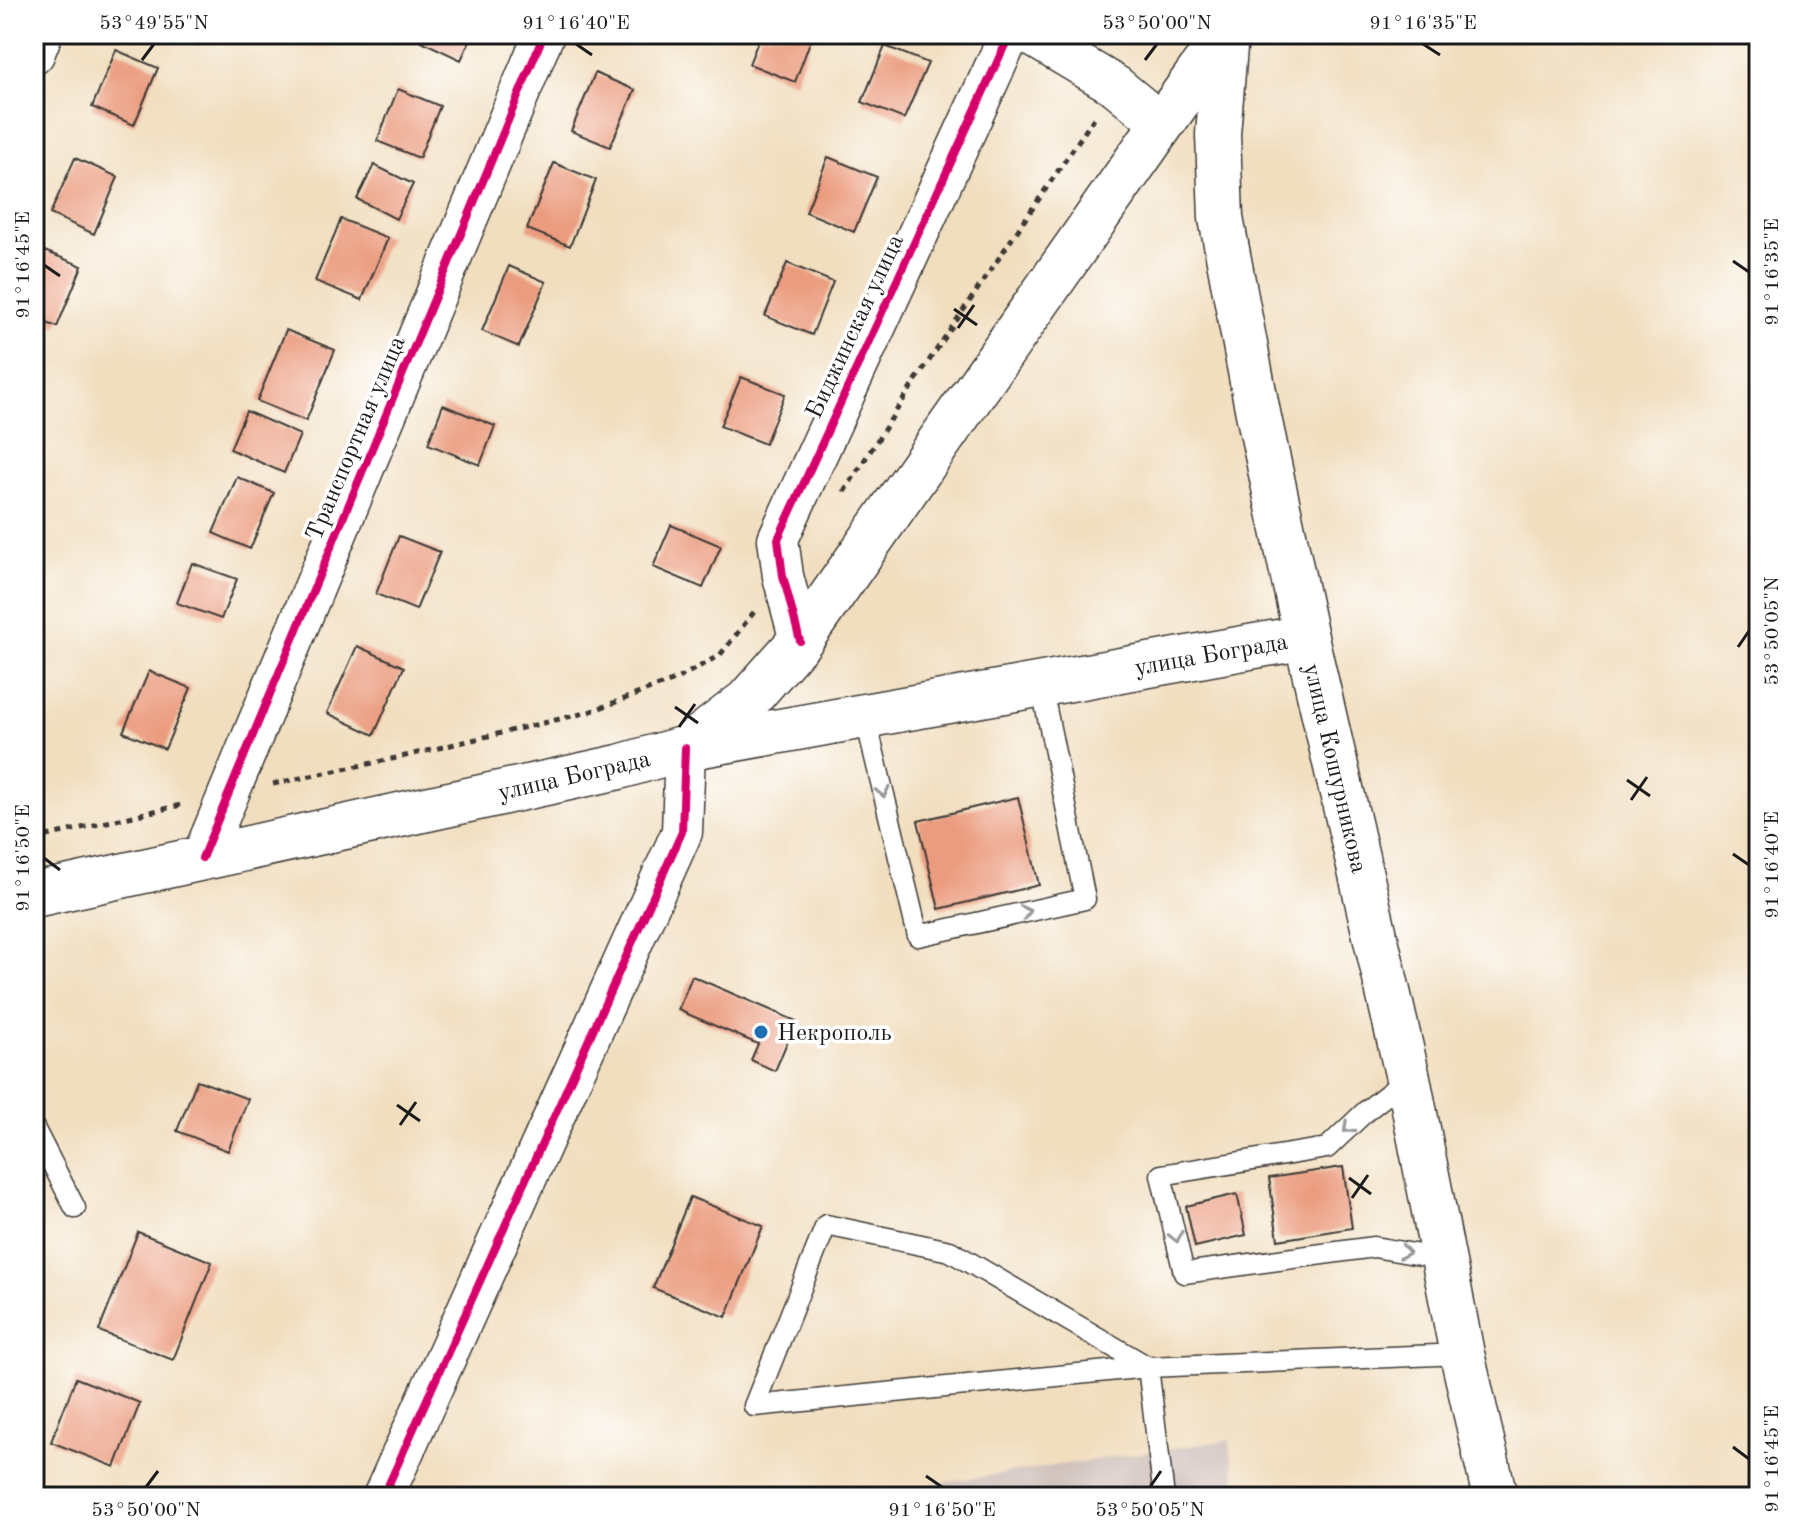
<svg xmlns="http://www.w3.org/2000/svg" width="1793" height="1531" viewBox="0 0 1793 1531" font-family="'Old Standard TT',serif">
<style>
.industrial{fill:#cfc0ba}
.building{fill:#eb9c7f}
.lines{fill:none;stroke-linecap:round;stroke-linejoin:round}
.service-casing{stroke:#3c3934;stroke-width:23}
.minor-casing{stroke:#3c3934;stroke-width:43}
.secondary-casing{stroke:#3c3934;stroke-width:47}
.path{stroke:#3c3934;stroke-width:5;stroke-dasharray:6 6;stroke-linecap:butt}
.service{stroke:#fff;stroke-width:20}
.minor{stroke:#fff;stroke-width:40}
.secondary{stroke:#fff;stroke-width:44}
.cycleway-casing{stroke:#fff;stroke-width:13}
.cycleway{stroke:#d6006c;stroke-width:8}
.oneway{stroke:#999}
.ticks{fill:none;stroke:#1c1c1c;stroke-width:3}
.poi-dot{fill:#1f6fb2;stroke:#fff;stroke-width:3}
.labels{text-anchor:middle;stroke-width:7;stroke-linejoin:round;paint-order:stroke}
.street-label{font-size:24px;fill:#1c1c1c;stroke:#fff}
.poi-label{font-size:24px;fill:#1c1c1c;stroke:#fff;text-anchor:start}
.neatline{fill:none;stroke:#1c1c1c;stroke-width:3}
.ticks-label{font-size:20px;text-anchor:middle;fill:#1c1c1c}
</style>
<rect width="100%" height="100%" fill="#fff"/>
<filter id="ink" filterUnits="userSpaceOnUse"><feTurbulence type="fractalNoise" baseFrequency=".0125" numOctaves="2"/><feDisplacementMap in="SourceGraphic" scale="16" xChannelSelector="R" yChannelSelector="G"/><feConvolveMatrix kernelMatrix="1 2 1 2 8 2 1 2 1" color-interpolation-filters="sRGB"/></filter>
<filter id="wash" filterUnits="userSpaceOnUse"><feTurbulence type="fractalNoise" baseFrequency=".006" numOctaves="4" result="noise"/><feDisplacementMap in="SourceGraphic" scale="32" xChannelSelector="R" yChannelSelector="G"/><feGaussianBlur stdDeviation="1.8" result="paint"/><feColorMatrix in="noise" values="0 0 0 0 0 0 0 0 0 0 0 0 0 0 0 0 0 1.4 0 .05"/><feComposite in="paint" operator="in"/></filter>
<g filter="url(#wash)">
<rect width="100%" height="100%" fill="#f1debf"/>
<path class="industrial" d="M1229,1440L1238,1497H844Z"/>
<g id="blocks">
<path class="building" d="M170,34H202L198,45Z
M424,34H473L461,60L421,41Z
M652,34H671L668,41Z
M761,34H813L795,82L749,64Z
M885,46L928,63L904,119L862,102Z
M116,50L158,68L134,125L92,107Z
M595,73L635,90L610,147L571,131Z
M398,89L440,106L419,158L377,141Z
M828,157L877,177L854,232L806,212Z
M75,158L118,177L94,234L50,214Z
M554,163L596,180L570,246L527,229Z
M374,165L413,184L396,219L357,199Z
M341,219L388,238L362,300L315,281Z
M37,248L82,266L57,327L34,318V256Z
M787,263L833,282L812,335L765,316Z
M509,266L546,282L519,347L482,331Z
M286,330L335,350L306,421L257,401Z
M741,377L785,394L765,444L720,426Z
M443,405L495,426L480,465L428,444Z
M246,411L300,435L284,473L230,449Z
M237,477L274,493L250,549L213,533Z
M671,525L721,546L703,588L653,567Z
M399,536L440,552L416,610L376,594Z
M192,563L237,579L221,619L177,603Z
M357,646L404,667L374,735L327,713Z
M149,671L191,688L165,749L123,732Z
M1018,797L1039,885L939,909L918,821Z
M692,976L796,1021L775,1071L751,1060L758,1044L678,1010Z
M197,1080L248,1099L228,1151L177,1131Z
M1343,1167L1352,1228L1278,1240L1269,1178Z
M1237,1194L1246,1235L1195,1247L1186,1206Z
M690,1197L763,1226L726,1317L653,1288Z
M138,1232L212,1262L173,1360L99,1331Z
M76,1378L140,1403L115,1467L51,1442Z"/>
</g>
</g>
<g filter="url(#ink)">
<use href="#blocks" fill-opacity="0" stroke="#3c3934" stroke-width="2"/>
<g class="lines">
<defs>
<path id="service" d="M865,716L918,936L1085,899L1041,684
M1408,1078L1366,1111L1327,1148L1161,1175L1184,1273L1374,1247L1443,1259
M34,1128L75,1208
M826,1225L950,1251L1148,1367L754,1406Z
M1164,1497L1148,1367L1462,1354"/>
<path id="minor" d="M1029,34L1116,86L1162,124
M34,54L42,34
M800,641L783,576L778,539L1010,34
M202,858L544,34
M383,1497L682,832L685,748"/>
<path id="secondary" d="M1226,35L1218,134L1221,218L1258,413L1306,637L1408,1078L1462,1354L1495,1497
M690,745L747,701L800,641L1162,124L1225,36
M34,895L619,767L685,748L1306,637"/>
</defs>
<use href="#service" class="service-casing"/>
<use href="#minor" class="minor-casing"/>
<use href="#secondary" class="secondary-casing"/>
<path class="path" d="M844,492L916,380L1096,115
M273,784L401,757L589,712L675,680L720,655L754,612
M34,839L185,804"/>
<use href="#service" class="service"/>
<use href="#minor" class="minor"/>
<use href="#secondary" class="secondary"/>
<defs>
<path id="cycleway" d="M800,641L783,576L778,539L1010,34
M202,858L544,34
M383,1497L682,832L685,748"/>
</defs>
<use href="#cycleway" class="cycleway-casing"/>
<use href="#cycleway" class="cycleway"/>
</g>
<defs><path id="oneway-chevron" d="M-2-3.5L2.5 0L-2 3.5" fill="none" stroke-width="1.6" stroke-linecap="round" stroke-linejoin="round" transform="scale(2)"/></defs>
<g class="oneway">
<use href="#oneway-chevron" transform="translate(883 792) rotate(77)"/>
<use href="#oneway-chevron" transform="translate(1026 912) rotate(-13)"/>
<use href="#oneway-chevron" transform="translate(1348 1128) rotate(137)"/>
<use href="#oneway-chevron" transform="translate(1176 1237) rotate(77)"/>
<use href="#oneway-chevron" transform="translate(1405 1252) rotate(10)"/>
</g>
</g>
<path class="ticks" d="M576,44L592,55M1423,44L1440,55M142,60L154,44M1145,60L1157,44M1733,261L1749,272M44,265L60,276M954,309L977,325M958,328L974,305M1738,647L1749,631M675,707L698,723M679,727L695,704M1627,780L1650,796M1631,800L1647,777M1733,854L1749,865M44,858L60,870M397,1105L420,1121M400,1125L416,1102M1349,1178L1371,1194M1352,1198L1368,1175M1733,1447L1749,1459M926,1476L942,1487M146,1487L158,1471M1150,1487L1161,1471"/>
<circle class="poi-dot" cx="761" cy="1032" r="8"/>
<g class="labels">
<g class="street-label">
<text transform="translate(854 326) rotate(-65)" y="8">Биджинская улица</text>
<text transform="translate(355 438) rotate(-67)" y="8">Транспортная улица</text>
<text transform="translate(1211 654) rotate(-10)" y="8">улица Бограда</text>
<text transform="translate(1336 768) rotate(77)" y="8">улица Кошурникова</text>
<text transform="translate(574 775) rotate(-13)" y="8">улица Бограда</text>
</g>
<g class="poi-label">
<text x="777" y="1040">Некрополь</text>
</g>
</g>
<rect width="1793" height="1531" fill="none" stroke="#fff" stroke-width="88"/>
<rect x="44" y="44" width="1705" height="1443" class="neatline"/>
<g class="ticks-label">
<text x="154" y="29">53°49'55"N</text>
<text x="576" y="29">91°16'40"E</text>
<text x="1157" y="29">53°50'00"N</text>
<text x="1423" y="29">91°16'35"E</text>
<text transform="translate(22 265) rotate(-90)" y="7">91°16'45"E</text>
<text transform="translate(1771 272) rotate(-90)" y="7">91°16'35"E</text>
<text transform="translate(1771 631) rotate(-90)" y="7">53°50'05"N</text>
<text transform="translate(22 858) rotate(-90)" y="7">91°16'50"E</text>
<text transform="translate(1771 865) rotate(-90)" y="7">91°16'40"E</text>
<text transform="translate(1771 1459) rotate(-90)" y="7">91°16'45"E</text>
<text x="146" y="1516">53°50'00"N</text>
<text x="942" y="1516">91°16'50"E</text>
<text x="1150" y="1516">53°50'05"N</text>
</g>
</svg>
